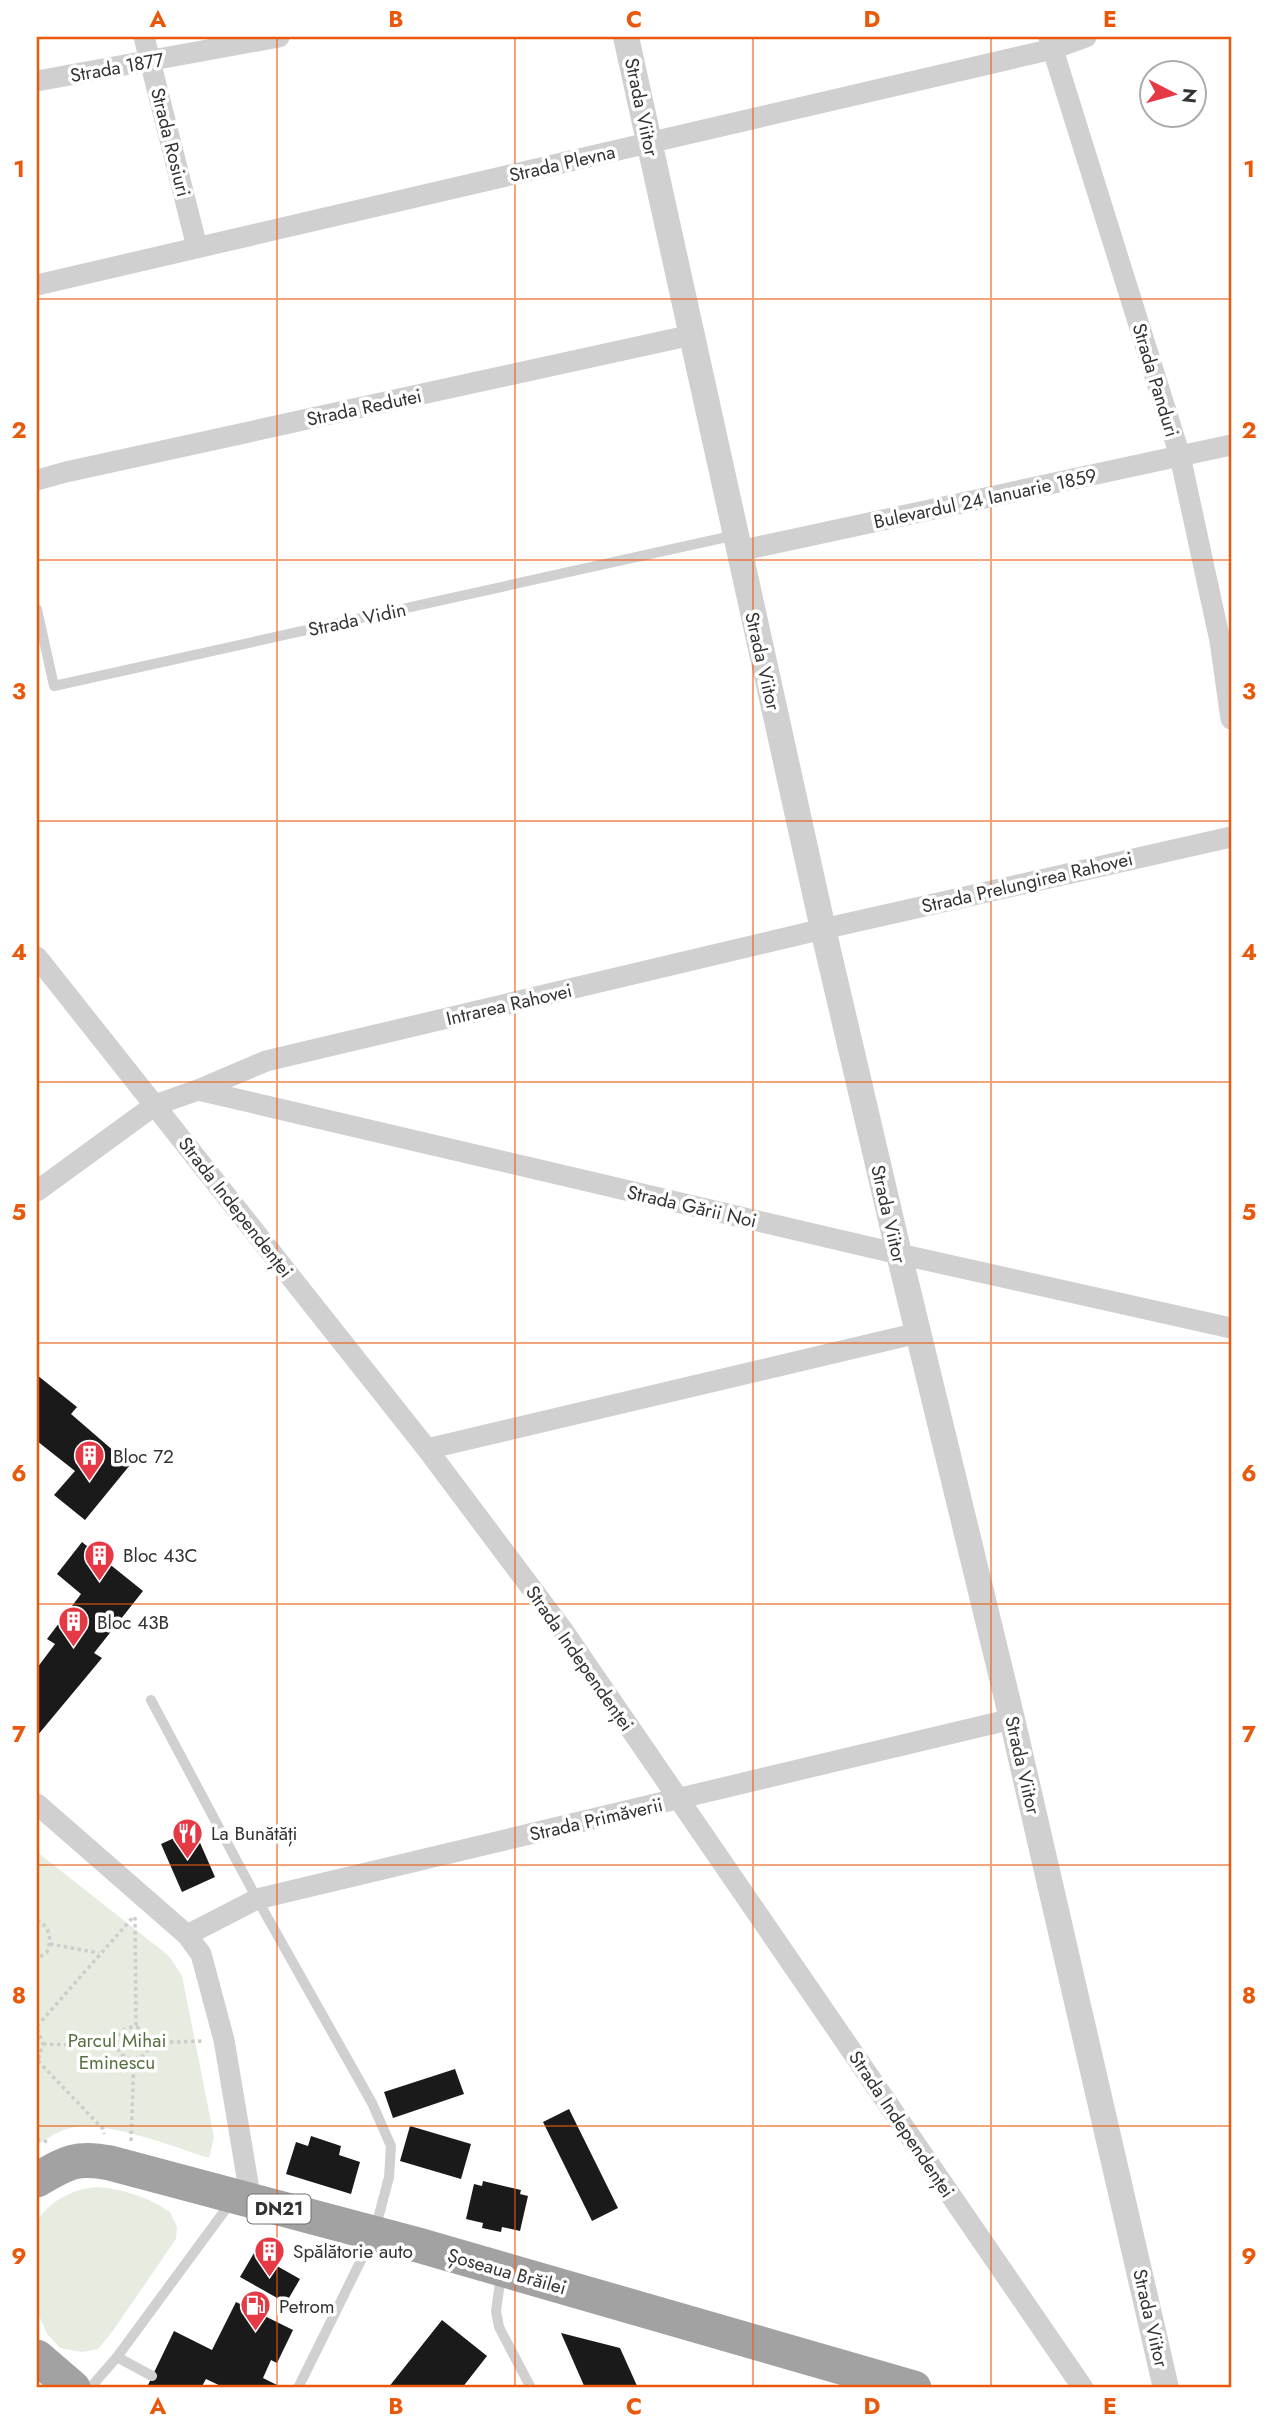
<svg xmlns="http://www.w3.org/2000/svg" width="1268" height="2425" viewBox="0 0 1268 2425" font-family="Jost,sans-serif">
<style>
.green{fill:#e6ecdf}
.building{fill:#1a1a1a}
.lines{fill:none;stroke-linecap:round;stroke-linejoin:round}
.path{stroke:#cdcdcd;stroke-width:3.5;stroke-dasharray:3.5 3.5;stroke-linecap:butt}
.service{stroke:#d0d0d0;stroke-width:10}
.minor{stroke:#d0d0d0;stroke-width:21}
.tertiary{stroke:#d0d0d0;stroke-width:26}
.trunk{stroke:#a2a2a2;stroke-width:35}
.grid{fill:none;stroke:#e8590c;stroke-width:2;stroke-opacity:0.55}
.labels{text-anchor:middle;stroke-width:7;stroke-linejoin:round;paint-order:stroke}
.shield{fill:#fff;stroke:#707070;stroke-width:2}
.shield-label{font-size:18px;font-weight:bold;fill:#333}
.street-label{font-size:19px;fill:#333;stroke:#fff}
.poi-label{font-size:19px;fill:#333;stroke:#fff;text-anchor:start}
.park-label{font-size:19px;fill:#56703f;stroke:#fff}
.neatline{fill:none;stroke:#e8590c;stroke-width:2.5}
.grid-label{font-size:23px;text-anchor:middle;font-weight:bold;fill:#e8590c}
</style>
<rect width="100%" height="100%" fill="#fff"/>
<path class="green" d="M37,1852L169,1956L182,1976L214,2137L209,2158C174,2147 100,2117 66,2129C56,2132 46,2140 37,2145Z
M97,2187C123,2189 148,2197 170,2212L177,2227L176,2239L112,2332L98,2349L82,2352L60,2348L47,2334L37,2311V2221C51,2200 73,2189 97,2187Z"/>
<path class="building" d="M37,1375L77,1407L71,1414L130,1465L85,1520L54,1495L75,1471L37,1441Z
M82,1542L143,1591L94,1653L102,1658L37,1736V1668L55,1644L47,1639L81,1594L57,1574Z
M194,1829L215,1877L182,1892L161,1844Z
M455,2069L464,2094L393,2118L384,2092Z
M569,2109L618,2208L592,2221L543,2122Z
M410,2126L471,2144L461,2179L400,2161Z
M311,2136L341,2146L339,2155L360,2162L351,2194L286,2174L296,2142L308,2146Z
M483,2181L521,2190L520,2194L528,2196L520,2231L502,2227L501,2232L482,2228L483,2223L466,2219L474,2184L482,2186Z
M254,2253L300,2279L286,2303L240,2277Z
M236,2302L293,2330L277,2363L271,2360L263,2378L283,2388H225L206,2379L201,2388H154L148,2385L174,2331L212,2350Z
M442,2320L487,2356L462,2388H388Z
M561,2333L620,2348L638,2388H585Z"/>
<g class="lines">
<path class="path" d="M135,1917L136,2028
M37,1920C50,1927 52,1938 47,1952L37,1959
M50,1944L99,1953
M37,2026L134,1916
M117 2043a16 16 0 1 1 32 0a16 16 0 1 1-32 0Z
M37,2029L43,2044L38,2060
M149,2043L203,2041
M43,2044L117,2046
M38,2061L103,2129L104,2134
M37,2139L48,2142
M131,2141L134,2059"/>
<path class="service" d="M37,609L54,686L736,535
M151,1700L257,1899L372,2103L391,2146L389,2177L374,2234L298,2388
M501,2275L496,2311L499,2327L531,2388
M117,2357L152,2376
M90,2388L117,2357L231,2202"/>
<path class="minor" d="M144,37L197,247
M1049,37L1180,456L1220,641L1231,719
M37,81L279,37
M37,285L1053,49L1086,37
M37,480L66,472L692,335
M739,551L1231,445
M37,957L427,1449L562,1629L1083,2388
M198,1090L266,1061L823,929L1231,837
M37,1191L155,1105L198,1090L899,1254L1231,1328
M427,1449L918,1333
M37,1804L187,1935L201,1954L224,2040L251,2201
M187,1935L257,1899L1012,1719"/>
<path class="tertiary" d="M626,37L823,929L899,1254L1012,1719L1166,2388"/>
<path class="trunk" d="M37,2180C66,2163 76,2156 110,2163L418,2245L914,2388
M37,2357L73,2388"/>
</g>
<path class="grid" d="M277,37V2388M515,37V2388M753,37V2388M991,37V2388M37,299H1231M37,560H1231M37,821H1231M37,1082H1231M37,1343H1231M37,1604H1231M37,1865H1231M37,2126H1231"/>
<defs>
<symbol id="building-pin" viewBox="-11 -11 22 30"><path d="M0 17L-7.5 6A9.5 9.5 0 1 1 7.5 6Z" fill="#e63946" stroke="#fff"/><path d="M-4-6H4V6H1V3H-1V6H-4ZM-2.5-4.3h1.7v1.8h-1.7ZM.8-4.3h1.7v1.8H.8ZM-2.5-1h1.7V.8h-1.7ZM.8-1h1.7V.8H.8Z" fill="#fff"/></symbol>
<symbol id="restaurant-pin" viewBox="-11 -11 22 30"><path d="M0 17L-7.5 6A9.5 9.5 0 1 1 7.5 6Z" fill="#e63946" stroke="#fff"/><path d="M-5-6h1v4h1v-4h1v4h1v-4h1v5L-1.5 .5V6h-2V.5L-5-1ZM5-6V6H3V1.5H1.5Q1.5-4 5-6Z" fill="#fff"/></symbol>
<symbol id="fuel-pin" viewBox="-11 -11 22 30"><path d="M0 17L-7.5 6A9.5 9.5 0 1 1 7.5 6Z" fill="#e63946" stroke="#fff"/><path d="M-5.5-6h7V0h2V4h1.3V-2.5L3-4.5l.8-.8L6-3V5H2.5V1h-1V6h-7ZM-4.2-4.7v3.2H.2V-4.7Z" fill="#fff"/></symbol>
</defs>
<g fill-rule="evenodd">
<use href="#building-pin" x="72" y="1438" width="35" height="47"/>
<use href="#building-pin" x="82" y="1538" width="35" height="47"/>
<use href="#building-pin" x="56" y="1604" width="35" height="47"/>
<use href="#restaurant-pin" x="170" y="1816" width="35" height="47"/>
<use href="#building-pin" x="252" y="2234" width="35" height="47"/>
<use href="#fuel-pin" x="238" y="2288" width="35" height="47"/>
</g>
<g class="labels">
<rect class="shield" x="247.5" y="2194.5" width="63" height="29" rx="5"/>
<g class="shield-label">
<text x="279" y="2215">DN21</text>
</g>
<g class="street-label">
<text transform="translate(117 67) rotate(-10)" y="7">Strada 1877</text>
<text transform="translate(642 107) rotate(78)" y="7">Strada Viitor</text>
<text transform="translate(171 142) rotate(76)" y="7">Strada Rosiuri</text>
<text transform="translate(562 163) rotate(-13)" y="7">Strada Plevna</text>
<text transform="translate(1156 380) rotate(73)" y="7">Strada Panduri</text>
<text transform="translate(364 407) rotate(-12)" y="7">Strada Redutei</text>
<text transform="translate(985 498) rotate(-12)" y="7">Bulevardul 24 Ianuarie 1859</text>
<text transform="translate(357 619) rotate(-12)" y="7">Strada Vidin</text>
<text transform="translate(763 661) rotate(77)" y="7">Strada Viitor</text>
<text transform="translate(1027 882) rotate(-13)" y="7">Strada Prelungirea Rahovei</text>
<text transform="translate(509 1004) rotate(-13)" y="7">Intrarea Rahovei</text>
<text transform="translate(692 1206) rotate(13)" y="7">Strada Gării Noi</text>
<text transform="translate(236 1207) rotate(52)" y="7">Strada Independenței</text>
<text transform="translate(889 1214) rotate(77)" y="7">Strada Viitor</text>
<text transform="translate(580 1658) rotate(55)" y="7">Strada Independenței</text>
<text transform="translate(1023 1765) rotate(77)" y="7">Strada Viitor</text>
<text transform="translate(596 1819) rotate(-13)" y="7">Strada Primăverii</text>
<text transform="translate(902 2124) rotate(56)" y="7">Strada Independenței</text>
<text transform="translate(507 2271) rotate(16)" y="7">Șoseaua Brăilei</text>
<text transform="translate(1151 2318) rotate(77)" y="7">Strada Viitor</text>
</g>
<g class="poi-label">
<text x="113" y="1463">Bloc 72</text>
<text x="123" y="1562">Bloc 43C</text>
<text x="97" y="1629">Bloc 43B</text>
<text x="211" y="1840">La Bunătăți</text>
<text x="293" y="2258">Spălătorie auto</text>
<text x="279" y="2313">Petrom</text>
</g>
<g class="park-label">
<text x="117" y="2047">Parcul Mihai<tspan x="117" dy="22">Eminescu</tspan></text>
</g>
</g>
<rect width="1268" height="2425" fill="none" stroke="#ffffff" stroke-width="77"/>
<g transform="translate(1173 94) rotate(96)"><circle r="33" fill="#ffffff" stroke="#adadad" stroke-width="2"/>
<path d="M0-5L12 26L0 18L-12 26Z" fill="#e63946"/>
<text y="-10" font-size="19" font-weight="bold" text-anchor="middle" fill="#333333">N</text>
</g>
<rect x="38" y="38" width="1192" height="2348" class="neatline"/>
<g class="grid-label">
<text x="158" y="27">A</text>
<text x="396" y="27">B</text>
<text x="634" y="27">C</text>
<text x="872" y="27">D</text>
<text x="1110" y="27">E</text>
<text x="19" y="177">1</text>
<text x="1249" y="177">1</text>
<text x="19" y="438">2</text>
<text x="1249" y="438">2</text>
<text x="19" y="699">3</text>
<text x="1249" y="699">3</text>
<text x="19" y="960">4</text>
<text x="1249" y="960">4</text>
<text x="19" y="1220">5</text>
<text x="1249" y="1220">5</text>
<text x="19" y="1481">6</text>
<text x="1249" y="1481">6</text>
<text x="19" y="1742">7</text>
<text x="1249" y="1742">7</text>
<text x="19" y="2003">8</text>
<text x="1249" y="2003">8</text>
<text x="19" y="2264">9</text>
<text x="1249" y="2264">9</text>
<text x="158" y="2414">A</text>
<text x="396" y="2414">B</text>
<text x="634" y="2414">C</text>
<text x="872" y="2414">D</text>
<text x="1110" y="2414">E</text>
</g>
</svg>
